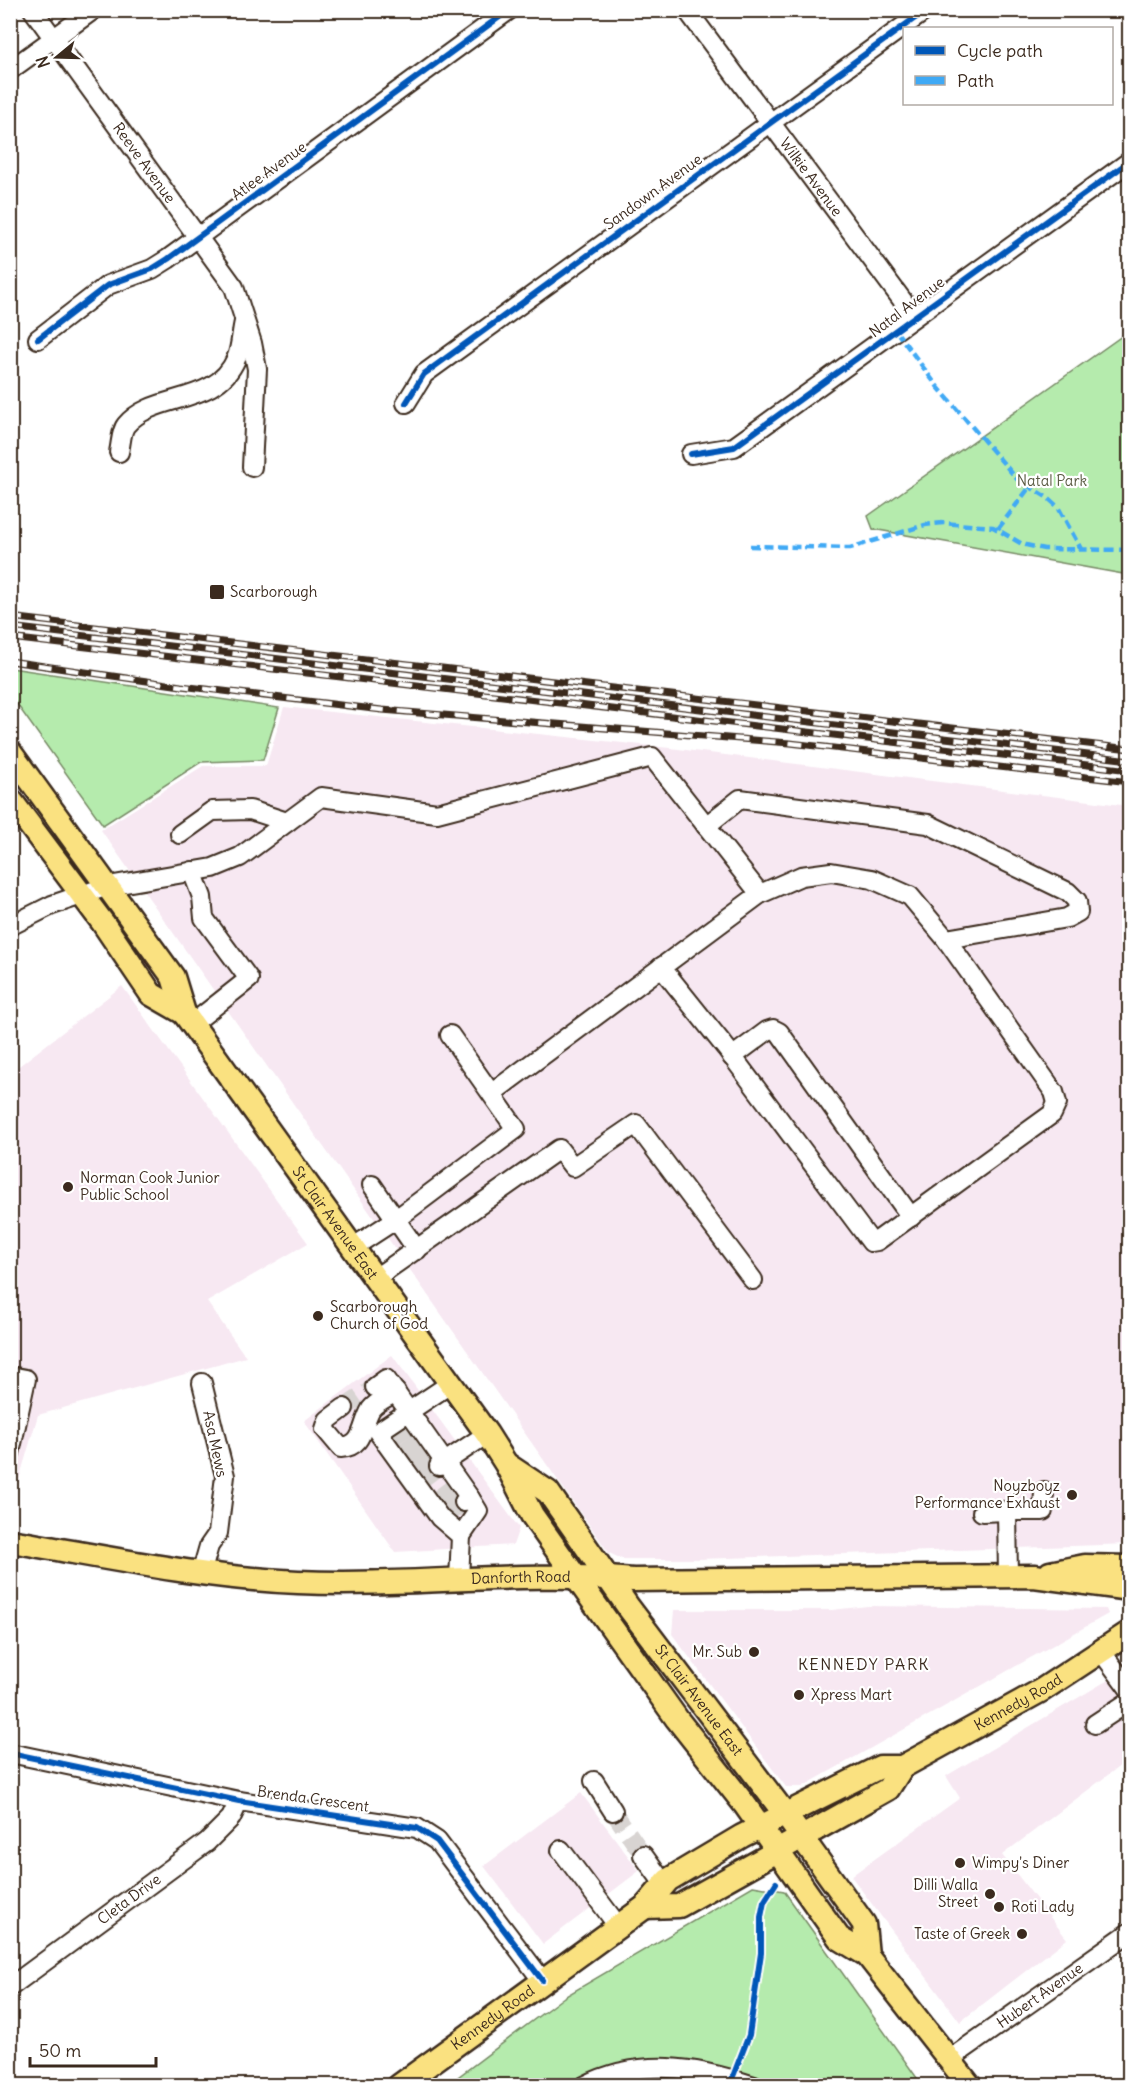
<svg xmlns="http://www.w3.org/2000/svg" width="1140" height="2096" viewBox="0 0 1140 2096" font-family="Delius,sans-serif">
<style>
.built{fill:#f7e8f2}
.green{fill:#b5ebad;stroke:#788a66;stroke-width:1.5}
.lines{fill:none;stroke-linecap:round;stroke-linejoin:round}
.minor-tunnel{stroke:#d8d4d2;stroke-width:18;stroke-dasharray:18 9;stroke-linecap:butt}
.minor-casing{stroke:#3b2a1e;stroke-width:22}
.major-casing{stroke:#3b2a1e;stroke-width:27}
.minor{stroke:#fff;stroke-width:18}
.major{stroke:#fae180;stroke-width:22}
.rail-casing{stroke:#3b2a1e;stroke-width:7}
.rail{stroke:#fff;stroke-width:4.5;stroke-dasharray:14;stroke-linecap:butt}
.quiet{stroke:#3fa9f5;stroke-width:4.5;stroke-dasharray:9 4.5;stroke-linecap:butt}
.cycleway-casing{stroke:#fff;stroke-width:10}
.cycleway{stroke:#0057b8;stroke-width:6}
.poi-dot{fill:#3b2a1e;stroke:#fff;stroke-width:2}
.labels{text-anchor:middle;stroke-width:4.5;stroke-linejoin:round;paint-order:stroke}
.street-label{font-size:15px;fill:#3b2a1e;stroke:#fff}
.park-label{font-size:15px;fill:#5a5a42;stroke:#fff}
.poi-label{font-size:15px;fill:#3b2a1e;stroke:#fff;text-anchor:start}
.neighbourhood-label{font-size:16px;letter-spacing:1.5px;fill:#3b2a1e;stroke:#fff}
</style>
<rect width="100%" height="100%" fill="#fff"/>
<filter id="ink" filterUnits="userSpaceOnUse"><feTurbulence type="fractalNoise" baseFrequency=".0167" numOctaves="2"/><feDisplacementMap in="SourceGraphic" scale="12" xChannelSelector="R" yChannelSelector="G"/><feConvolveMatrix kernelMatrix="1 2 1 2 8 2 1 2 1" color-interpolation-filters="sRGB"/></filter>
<g filter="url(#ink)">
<path class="built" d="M284,707L670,748L1129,806V1544L699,1559H622L609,1553L101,830L203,766H266Z
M122,986L308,1243L207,1302L246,1357L38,1415L10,1510V1073Z
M392,1355L519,1528L513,1545L395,1552L304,1421Z
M868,1606L1106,1609L1108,1614L802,1787H786L672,1634L674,1610H832Z
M1129,1671V1759L1002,1855L1067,1939L960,2022L851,1876L960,1798L946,1776L1103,1683Z
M581,1793L639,1871L543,1944L484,1866Z"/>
<path class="green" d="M1129,331V575L873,529L868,516Z
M11,668L279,708L263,760L201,762L103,825L11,696Z
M753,1886L784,1891L922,2085L446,2086L564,1997Z"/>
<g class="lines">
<path class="minor-tunnel" d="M344,1408L375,1387
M393,1437L410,1425
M403,1452L420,1440
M414,1465L430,1454
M423,1478L439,1466
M438,1499L454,1487
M448,1513L464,1502
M613,1811L643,1855"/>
<defs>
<g id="minor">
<path id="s1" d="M33,10L234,287L252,343L257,369L252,467"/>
<path id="s2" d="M687,10L914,316"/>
<path d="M10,70L93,10"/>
<path d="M38,339L108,285L152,269L168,259L509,10"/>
<path d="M406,403L424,374L926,10"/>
<path d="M119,452C121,444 121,431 126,425C153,392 216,406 236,359C241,349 241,334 244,322"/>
<path d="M691,454L734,447L1130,161"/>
<path d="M706,826L740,799L928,824L1068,892L1077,901L1078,912L1067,918L946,939L910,896L872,879L831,872L801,876L760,894"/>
<path d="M180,834L212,811L250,810L287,822"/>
<path d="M10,926L52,905L108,886L213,868L240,857L321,797L437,813L652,757L760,894L492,1093"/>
<path d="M661,967L726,1048L871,1242L877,1241L1052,1114L1057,1103L1054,1092L946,939"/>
<path d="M192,1024L249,979L204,918L202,897L192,871"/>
<path d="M732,1057L767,1031L773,1029L779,1032L911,1217"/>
<path d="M372,1185L417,1250"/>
<path d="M352,1248L395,1220L516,1129L450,1035"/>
<path d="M374,1279L559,1149L573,1167L636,1124L753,1280"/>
<path d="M10,1376L26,1379L10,1453"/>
<path d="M450,1384L378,1432L440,1518L461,1536L459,1580"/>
<path d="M375,1387L386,1379L470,1498L464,1502"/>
<path d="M344,1408L328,1420L325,1429L341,1448C364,1447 361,1426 371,1409C376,1402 388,1397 396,1392"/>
<path d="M439,1466L487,1434"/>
<path d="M982,1512L1007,1511"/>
<path d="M461,1536L478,1511L470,1498"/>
<path d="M201,1574L209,1546L218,1533L225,1476L202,1383"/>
<path d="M1008,1576L1007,1511H1043L1044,1491"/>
<path d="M1101,1651L1130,1690"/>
<path d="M1095,1724L1130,1701"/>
<path d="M10,1753L239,1801L417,1828L437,1841L542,1980"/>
<path d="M594,1781L613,1811"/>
<path d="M561,1850L618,1926"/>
<path d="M643,1855L664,1884"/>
<path id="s3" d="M10,1987L207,1842L231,1818L239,1801"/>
<path id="s4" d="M950,2059L1130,1932"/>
<path d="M584,2086C641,2057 696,2067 754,2086"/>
</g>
<g id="major">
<path id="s5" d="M10,752L173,977L184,1013L487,1434L506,1464L532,1515L575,1576L677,1719L745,1805L839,1938L867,1955L970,2086"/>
<path d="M10,799L103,923L151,994L184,1013"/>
<path id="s6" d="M509,1466L548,1492L629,1608L785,1814L864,1924L867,1955"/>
<path id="s7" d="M10,1541C106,1557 201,1578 298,1582C410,1587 521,1570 633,1580L1034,1576L1130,1589"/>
<path d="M1050,1573L1085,1566L1130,1567"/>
<path d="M645,1907L679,1906L888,1789L902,1767"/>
<path id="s8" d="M399,2086L645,1907L668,1880L742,1836L880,1767H902L1042,1690L1130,1632"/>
</g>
</defs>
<use href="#minor" class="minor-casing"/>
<use href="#major" class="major-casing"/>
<use href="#minor" class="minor"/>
<use href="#major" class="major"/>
<defs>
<path id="rail" d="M10,617L1130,749
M10,627L1130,760
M10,638L1130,770
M10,661L181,686L382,710L790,743L1130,782"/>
</defs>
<use href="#rail" class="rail-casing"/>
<use href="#rail" class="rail"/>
<path class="quiet" d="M896,331L937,386L1017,479L1048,498L1058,507L1081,549
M998,529L1029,488
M750,546L850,548L925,525L943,523L993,527L1022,544L1044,549L1130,550"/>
<defs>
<path id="cycleway" d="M38,339L108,285L152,269L168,259L509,10
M406,403L424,374L926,10
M691,454L734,447L1130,161
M10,1753L239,1801L417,1828L437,1841L542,1980
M732,2079L749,2035L761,1953V1917L764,1902L776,1883"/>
</defs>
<use href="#cycleway" class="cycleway-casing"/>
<use href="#cycleway" class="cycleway"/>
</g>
</g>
<g class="poi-dot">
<rect x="209" y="584" width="16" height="16" rx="3"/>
<circle cx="68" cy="1187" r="6"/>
<circle cx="318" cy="1316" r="6"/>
<circle cx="1072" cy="1495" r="6"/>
<circle cx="754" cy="1652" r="6"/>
<circle cx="799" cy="1695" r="6"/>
<circle cx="960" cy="1863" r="6"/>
<circle cx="990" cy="1894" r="6"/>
<circle cx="999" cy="1907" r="6"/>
<circle cx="1022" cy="1934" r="6"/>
</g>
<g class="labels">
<g class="street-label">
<text dy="5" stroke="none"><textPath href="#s1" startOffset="189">Reeve Avenue</textPath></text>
<text transform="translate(269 171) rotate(-36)" y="5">Atlee Avenue</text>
<text dy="5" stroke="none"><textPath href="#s2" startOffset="208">Wilkie Avenue</textPath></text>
<text transform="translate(653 192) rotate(-36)" y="5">Sandown Avenue</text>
<text transform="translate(907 307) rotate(-37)" y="5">Natal Avenue</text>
<text dy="5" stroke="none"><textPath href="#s5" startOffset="574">St Clair Avenue East</textPath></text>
<text transform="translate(215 1444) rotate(78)" y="5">Asa Mews</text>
<text dy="5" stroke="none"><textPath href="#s7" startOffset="514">Danforth Road</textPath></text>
<text dy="5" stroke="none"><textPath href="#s6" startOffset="304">St Clair Avenue East</textPath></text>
<text dy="5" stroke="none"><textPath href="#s8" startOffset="735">Kennedy Road</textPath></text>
<text transform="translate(313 1799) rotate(8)" y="5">Brenda Crescent</text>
<text dy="5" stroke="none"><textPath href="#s3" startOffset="148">Cleta Drive</textPath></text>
<text dy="5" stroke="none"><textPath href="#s4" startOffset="110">Hubert Avenue</textPath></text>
<text dy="5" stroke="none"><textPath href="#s8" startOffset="116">Kennedy Road</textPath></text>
</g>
<g class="park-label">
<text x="1052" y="486">Natal Park</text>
</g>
<g class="poi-label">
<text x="230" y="597">Scarborough</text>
<text x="80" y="1183">Norman Cook Junior<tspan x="80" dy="17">Public School</tspan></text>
<text x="330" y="1312">Scarborough<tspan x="330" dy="17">Church of God</tspan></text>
<text x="1060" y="1491" text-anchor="end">Noyzboyz<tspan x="1060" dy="17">Performance Exhaust</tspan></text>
<text x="742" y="1657" text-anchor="end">Mr. Sub</text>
<text x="811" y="1700">Xpress Mart</text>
<text x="972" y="1868">Wimpy's Diner</text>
<text x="978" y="1890" text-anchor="end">Dilli Walla<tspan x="978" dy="17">Street</tspan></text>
<text x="1011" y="1912">Roti Lady</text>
<text x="1010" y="1939" text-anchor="end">Taste of Greek</text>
</g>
<g class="neighbourhood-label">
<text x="864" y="1670">KENNEDY PARK</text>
</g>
</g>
<rect width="1140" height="2096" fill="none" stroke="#fff" stroke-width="36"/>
<rect x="18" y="18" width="1104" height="2060" fill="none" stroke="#3b2a1e" stroke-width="2" filter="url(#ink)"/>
<rect x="903" y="27" width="210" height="78" fill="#ffffff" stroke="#b1aaa5" stroke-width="1.5"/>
<rect x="915" y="46" width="30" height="9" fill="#0057b8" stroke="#b1aaa5" stroke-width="1.5"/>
<text x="957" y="57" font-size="18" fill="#3b2a1e">Cycle path</text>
<rect x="915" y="76" width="30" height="9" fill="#3fa9f5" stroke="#b1aaa5" stroke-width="1.5"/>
<text x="957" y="87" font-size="18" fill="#3b2a1e">Path</text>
<g transform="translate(57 57) rotate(251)" stroke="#ffffff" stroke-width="4.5" paint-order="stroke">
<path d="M0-4.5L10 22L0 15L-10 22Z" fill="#3b2a1e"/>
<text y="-9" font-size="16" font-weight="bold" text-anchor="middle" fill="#3b2a1e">N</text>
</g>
<path d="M30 2057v9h126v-9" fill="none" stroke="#3b2a1e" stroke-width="3"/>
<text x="39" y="2057" font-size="18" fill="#3b2a1e" stroke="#ffffff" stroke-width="4.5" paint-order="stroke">50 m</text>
</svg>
